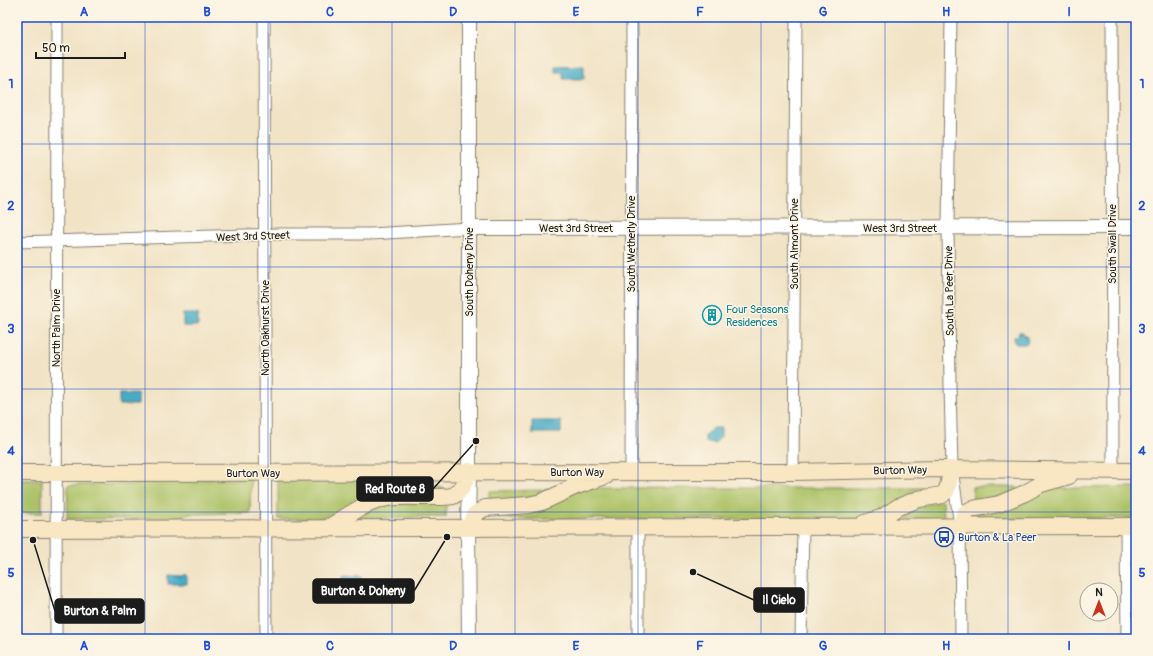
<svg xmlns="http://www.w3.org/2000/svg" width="1153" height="656" viewBox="0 0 1153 656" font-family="Pangolin,sans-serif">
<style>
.green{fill:#adc267;stroke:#646f42}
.water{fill:#46abc6;stroke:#316471}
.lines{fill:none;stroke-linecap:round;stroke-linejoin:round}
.minor-casing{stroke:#868071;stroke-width:13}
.tertiary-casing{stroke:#868071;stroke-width:16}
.secondary-casing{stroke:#868071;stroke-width:18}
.minor{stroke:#fff;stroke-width:11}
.tertiary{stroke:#fff;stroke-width:14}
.secondary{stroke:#f9e7c3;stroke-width:16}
.grid{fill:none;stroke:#1d4ed8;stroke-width:1;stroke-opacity:0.55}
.labels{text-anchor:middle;stroke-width:3;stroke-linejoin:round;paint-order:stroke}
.street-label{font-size:11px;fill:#1c1c1c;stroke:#fcf5e5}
.culture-label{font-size:11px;fill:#0d838f;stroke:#fcf5e5;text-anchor:start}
.transit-label{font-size:11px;fill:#164399;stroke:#fcf5e5;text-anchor:start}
.leader{fill:none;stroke:#1c1c1c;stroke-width:1.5}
.callout-dot{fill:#1c1c1c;stroke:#fcf5e5;stroke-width:1.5}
.callout{fill:#1c1c1c;stroke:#1c1c1c;stroke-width:1.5}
.callout-label{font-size:12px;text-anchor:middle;font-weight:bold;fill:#fff}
.neatline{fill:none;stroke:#1d4ed8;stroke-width:1.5}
.grid-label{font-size:13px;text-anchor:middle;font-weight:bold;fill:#1d4ed8}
</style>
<rect width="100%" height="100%" fill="#fcf5e5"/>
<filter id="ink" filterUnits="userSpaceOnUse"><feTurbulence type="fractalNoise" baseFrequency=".025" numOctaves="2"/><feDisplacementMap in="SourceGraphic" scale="8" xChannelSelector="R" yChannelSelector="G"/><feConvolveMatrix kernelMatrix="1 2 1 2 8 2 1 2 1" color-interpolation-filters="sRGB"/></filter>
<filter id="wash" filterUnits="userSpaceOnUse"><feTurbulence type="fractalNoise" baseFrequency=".012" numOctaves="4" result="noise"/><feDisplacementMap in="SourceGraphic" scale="16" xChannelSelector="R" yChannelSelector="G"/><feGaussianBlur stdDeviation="0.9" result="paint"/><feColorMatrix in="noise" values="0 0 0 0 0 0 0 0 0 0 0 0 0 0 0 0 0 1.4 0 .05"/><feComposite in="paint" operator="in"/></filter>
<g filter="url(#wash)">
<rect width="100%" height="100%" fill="#f1e3c6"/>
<path class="green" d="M153,479H251L250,513L187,514L176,519H67L68,485L138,484Z
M278,479C318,479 359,479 398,481C415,483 432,482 446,490L348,510L316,519H278Z
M17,480H42V513H17Z
M972,487H1017V492L973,503Z
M1136,487V518L973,519L972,515L1053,488Z
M583,488H940L877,513L856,519H511L493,514Z
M547,490V496L489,503V491Z
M943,500L944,519H891L898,512Z
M446,501V517L360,519L359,514L379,505Z"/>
<path class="water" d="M584,65V79H563V72H555V66Z
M183,314H198V326H183Z
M1019,332H1023L1024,335L1027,336L1028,338L1027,344H1016L1014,342V337L1018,336Z
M119,394H138V405H119Z
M532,421H561V433H532Z
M713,428H721V437L715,443L705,442V435Z
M185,574L187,577V584H168V575L182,576Z
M345,575L362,576V579L357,583L347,584L343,580L342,577Z"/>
</g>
<g filter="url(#ink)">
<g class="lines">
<defs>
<path id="minor" d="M264,17L266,639
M951,17L948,227L950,385L952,469L960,526L961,639
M1112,17L1113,471
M17,242L278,234H371L469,228
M631,472L632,17
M793,472L796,17
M1126,526L1127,639
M638,527V639
M56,639L57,17
M801,639L803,527"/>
<path id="tertiary" d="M469,17V471L468,528L469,639
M469,228L1136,227"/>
<path id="secondary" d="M17,473L793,472L940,469L1136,471
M865,523L881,518L898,507L919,499L942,495L947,490L952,469
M960,526L965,513L972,509L999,504L1025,493L1041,484L1069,476
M328,528C347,516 366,502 388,498C409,495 431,499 453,496C463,490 465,482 469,471
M468,528L475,514L485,508L528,505L542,502L574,487L606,476
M17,529L1136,526"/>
</defs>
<use href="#minor" class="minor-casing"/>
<use href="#tertiary" class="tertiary-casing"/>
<use href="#secondary" class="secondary-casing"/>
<use href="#minor" class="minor"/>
<use href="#tertiary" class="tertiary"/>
<use href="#secondary" class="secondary"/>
</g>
</g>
<path class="grid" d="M145,17V639M268,17V639M392,17V639M515,17V639M638,17V639M761,17V639M885,17V639M1008,17V639M17,144H1136M17,267H1136M17,389H1136M17,512H1136"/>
<defs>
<symbol id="building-ring" viewBox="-11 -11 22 22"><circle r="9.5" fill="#fcf5e5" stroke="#0f9aa8" stroke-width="1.5"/><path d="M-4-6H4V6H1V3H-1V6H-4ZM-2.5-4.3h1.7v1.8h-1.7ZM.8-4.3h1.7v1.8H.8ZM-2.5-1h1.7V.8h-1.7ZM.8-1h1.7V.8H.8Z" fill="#0f9aa8"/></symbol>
<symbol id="bus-ring" viewBox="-11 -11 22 22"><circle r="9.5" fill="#fcf5e5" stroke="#1a4fb4" stroke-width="1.5"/><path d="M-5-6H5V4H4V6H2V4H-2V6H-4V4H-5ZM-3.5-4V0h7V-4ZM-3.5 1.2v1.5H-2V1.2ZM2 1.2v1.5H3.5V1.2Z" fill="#1a4fb4"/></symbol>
</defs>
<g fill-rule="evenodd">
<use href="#building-ring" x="701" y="304" width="22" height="22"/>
<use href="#bus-ring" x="933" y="526" width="22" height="22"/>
</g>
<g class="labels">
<g class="street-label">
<text x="576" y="232">West 3rd Street</text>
<text x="900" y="232">West 3rd Street</text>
<text transform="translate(253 236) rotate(-2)" y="4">West 3rd Street</text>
<text transform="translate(631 244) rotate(-90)" y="4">South Wetherly Drive</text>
<text transform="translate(794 244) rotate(-90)" y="4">South Almont Drive</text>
<text transform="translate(1112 244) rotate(-90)" y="4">South Swall Drive</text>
<text transform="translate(469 272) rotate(-90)" y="4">South Doheny Drive</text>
<text transform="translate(949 291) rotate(-91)" y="4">South La Peer Drive</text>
<text transform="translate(56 328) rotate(-90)" y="4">North Palm Drive</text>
<text transform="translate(265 328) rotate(-90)" y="4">North Oakhurst Drive</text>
<text transform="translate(900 470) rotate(-1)" y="4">Burton Way</text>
<text x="577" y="476">Burton Way</text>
<text x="253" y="477">Burton Way</text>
</g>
<g class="culture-label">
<text x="726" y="313">Four Seasons<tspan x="726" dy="13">Residences</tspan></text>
</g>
<g class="transit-label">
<text x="958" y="541">Burton &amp; La Peer</text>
</g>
</g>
<path class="leader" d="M476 441L433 489M447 537L414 591M693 572L754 600M33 540L55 611"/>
<g class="callout-dot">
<circle cx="476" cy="441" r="4"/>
<circle cx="447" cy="537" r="4"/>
<circle cx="693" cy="572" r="4"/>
<circle cx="33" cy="540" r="4"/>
</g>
<g class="callout">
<rect x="357" y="477" width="76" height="24" rx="4"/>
<rect x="313" y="579" width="101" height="24" rx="4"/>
<rect x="754" y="588" width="50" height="24" rx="4"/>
<rect x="55" y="599" width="89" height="24" rx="4"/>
</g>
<g class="callout-label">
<text x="395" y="493">Red Route 8</text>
<text x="363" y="595">Burton &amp; Doheny</text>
<text x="779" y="604">Il Cielo</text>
<text x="100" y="615">Burton &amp; Palm</text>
</g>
<rect width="1153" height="656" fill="none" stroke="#fcf5e5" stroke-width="44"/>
<g transform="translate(1099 602)"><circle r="19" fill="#fcf5e5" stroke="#a29e95"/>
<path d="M0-3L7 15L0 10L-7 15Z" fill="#c8321e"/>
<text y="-6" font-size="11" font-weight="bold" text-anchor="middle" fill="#1c1c1c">N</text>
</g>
<path d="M36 52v6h89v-6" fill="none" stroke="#1c1c1c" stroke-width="2"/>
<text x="42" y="52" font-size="12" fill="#1c1c1c" stroke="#fcf5e5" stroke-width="3" paint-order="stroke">50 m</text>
<rect x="22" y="22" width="1109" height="612" class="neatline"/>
<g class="grid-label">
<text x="84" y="16">A</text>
<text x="207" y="16">B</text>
<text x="330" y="16">C</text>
<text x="453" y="16">D</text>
<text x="576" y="16">E</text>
<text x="700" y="16">F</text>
<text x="823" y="16">G</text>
<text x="946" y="16">H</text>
<text x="1069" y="16">I</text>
<text x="11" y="88">1</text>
<text x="1142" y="88">1</text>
<text x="11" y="210">2</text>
<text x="1142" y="210">2</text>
<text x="11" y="333">3</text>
<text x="1142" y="333">3</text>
<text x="11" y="455">4</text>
<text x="1142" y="455">4</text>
<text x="11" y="577">5</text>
<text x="1142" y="577">5</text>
<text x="84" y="650">A</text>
<text x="207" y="650">B</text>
<text x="330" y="650">C</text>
<text x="453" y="650">D</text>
<text x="576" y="650">E</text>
<text x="700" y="650">F</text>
<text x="823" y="650">G</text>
<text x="946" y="650">H</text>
<text x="1069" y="650">I</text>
</g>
</svg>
